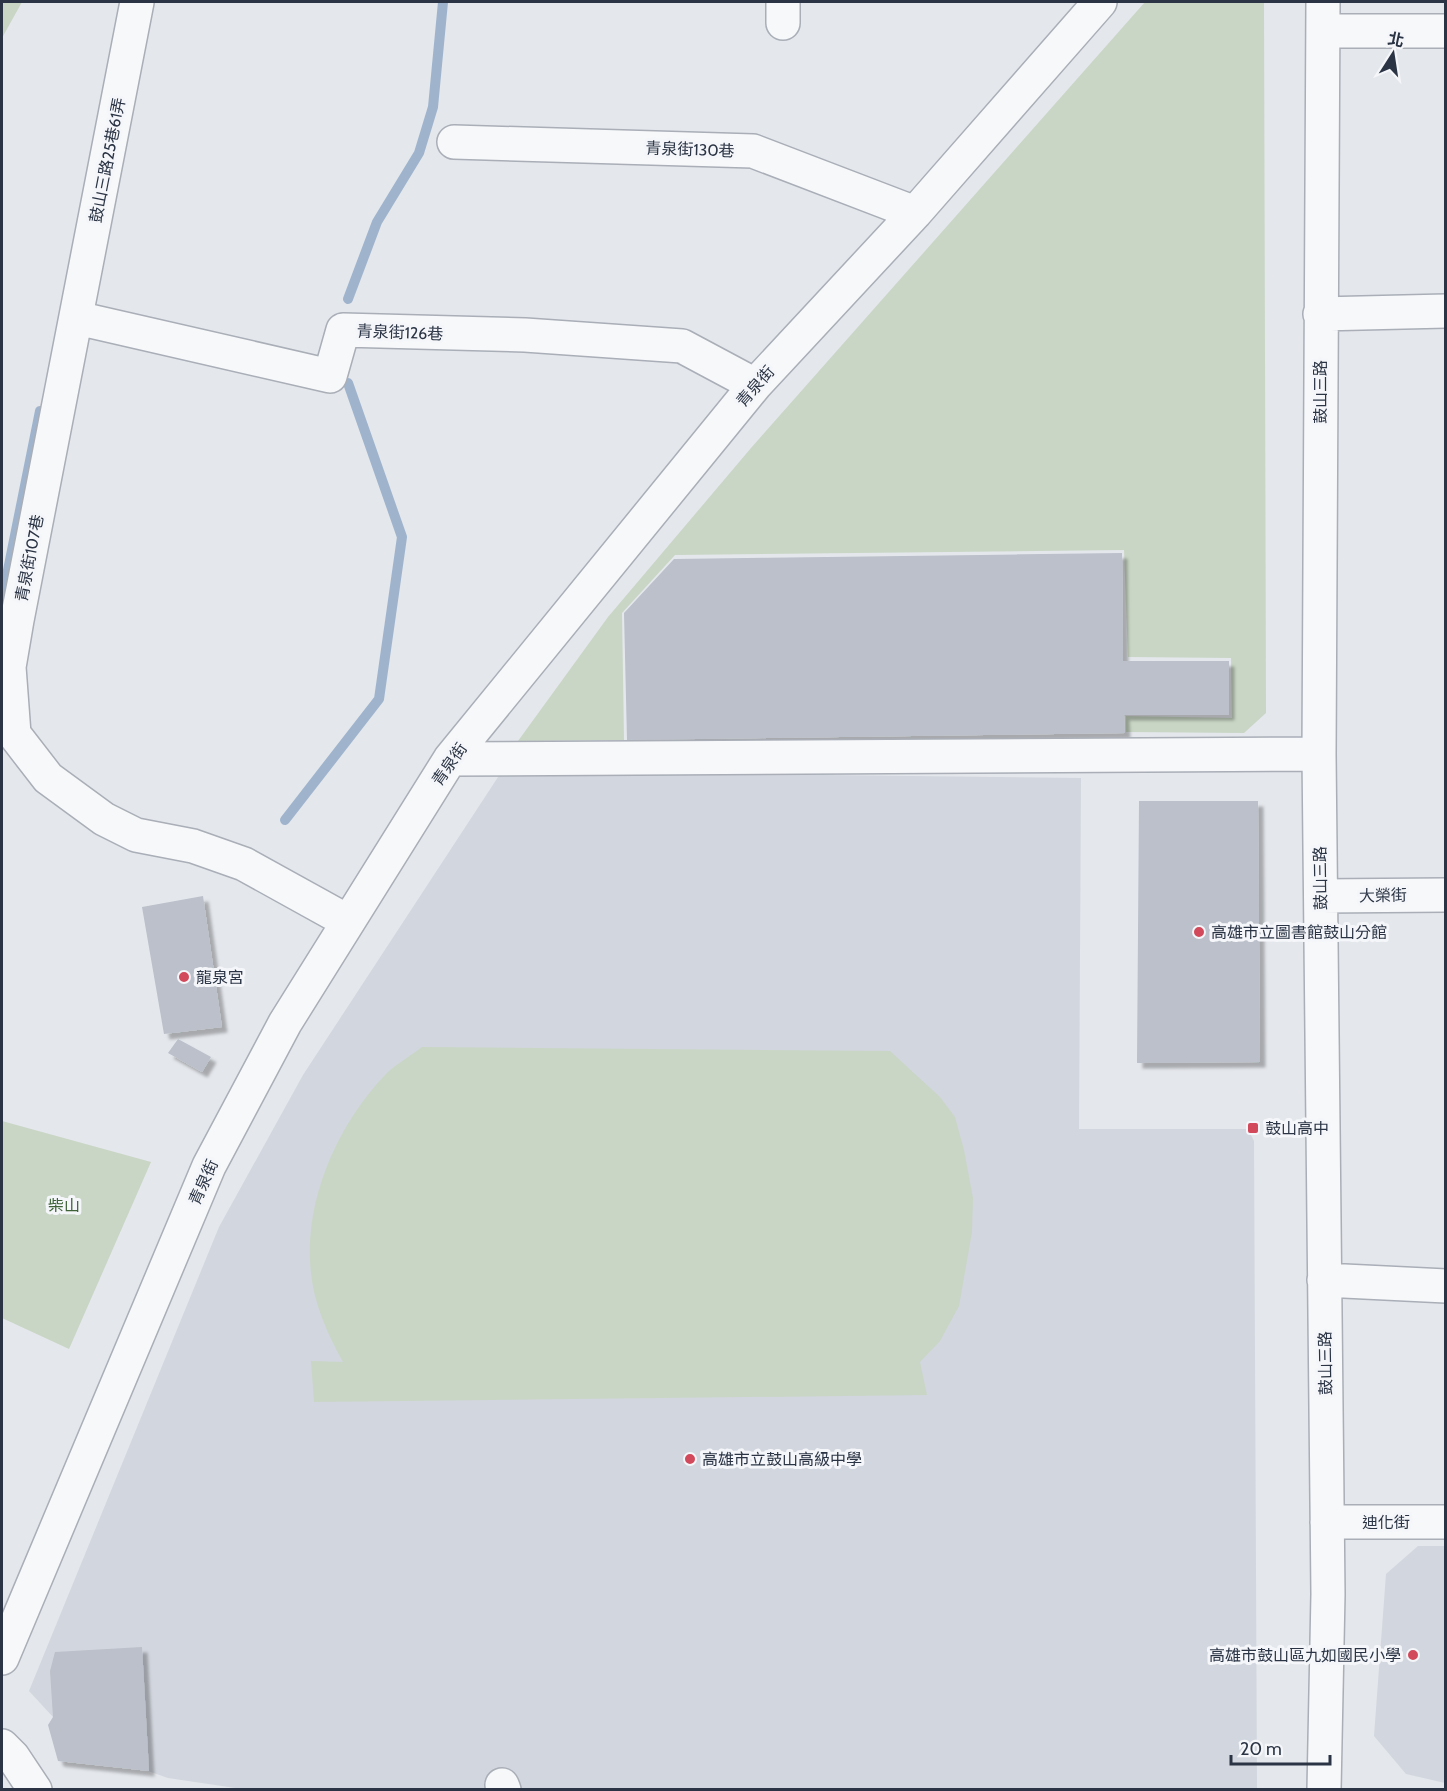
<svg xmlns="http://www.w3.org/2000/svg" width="1447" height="1791" viewBox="0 0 1447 1791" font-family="Cabin,'Noto Sans TC',sans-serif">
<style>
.built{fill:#d2d6de}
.green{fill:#c9d6c5}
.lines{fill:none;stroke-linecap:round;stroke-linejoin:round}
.stream{stroke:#9fb4cc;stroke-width:10}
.building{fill:#bbc0ca;filter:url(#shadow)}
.minor-casing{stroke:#a9aeb7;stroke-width:36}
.minor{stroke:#f7f8fa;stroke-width:33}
.poi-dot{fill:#d1495b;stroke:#f4f6f9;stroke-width:2}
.labels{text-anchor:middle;stroke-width:6;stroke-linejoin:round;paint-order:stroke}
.street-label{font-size:16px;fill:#2b3445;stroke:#f4f6f9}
.poi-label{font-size:16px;fill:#2b3445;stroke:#f4f6f9;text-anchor:start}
.park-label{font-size:16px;fill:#3f6138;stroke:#f4f6f9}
</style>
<defs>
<filter id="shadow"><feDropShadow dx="5.5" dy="5.5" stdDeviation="1.5" flood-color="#0004"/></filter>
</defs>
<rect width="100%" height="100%" fill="#e4e7ec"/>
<path class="built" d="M502,771L1081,778L1079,1129H1248L1254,1141L1257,1789H242L168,1778L148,1771L53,1717L29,1691L219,1227L303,1075Z
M1418,1546H1445V1783L1406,1774L1374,1736L1386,1574Z"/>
<path class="green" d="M2,2H22L2,38Z
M1145,2H1264L1266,713L1244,733L1126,732V716L1232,718L1231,658L1128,657L1124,550L675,555L622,613L624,740L518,741L608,617L751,448Z
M422,1047L890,1051L940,1097L955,1117L964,1150L973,1198L972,1232L959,1306L940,1341L920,1362L927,1395L314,1402L311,1361L343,1362C328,1335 314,1304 311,1273C303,1202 337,1125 386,1074C396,1064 411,1056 422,1047Z
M2,1121L151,1162L69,1349L2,1318Z"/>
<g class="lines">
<path class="stream" d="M348,299L377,222L419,153L433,107L443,2
M2,600L40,411
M285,820L379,699L402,537L348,383"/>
</g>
<path class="building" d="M1122,553L1123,661H1229V715H1124L1125,733L627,740L624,613L674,559Z
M1139,801H1258L1260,1062L1137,1063Z
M203,896L222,1027L164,1034L142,907Z
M178,1039L211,1057L202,1072L168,1053Z
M142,1647L149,1771L58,1761L48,1725L53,1717L50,1671L55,1652Z"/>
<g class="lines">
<defs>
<path id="minor" d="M137,2L17,620L9,667L14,734L48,778L104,819L136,835L193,846L244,864L347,921
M783,2V23
M1323,2L1319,754L1328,1594L1324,1790
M1323,31H1446
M454,142L753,151L915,213
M1320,314L1446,311
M77,318L330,376L343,330L525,335L682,346L755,385
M450,759L1319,754
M1321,896L1446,895
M1324,1280L1446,1286
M1327,1522H1446
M2,1658L209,1166L285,1023L450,759L755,385L915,213L1100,2
M2,1746L13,1757L35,1790
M502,1785L504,1790"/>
</defs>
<use href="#minor" class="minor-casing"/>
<use href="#minor" class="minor"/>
</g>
<g class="poi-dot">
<circle cx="1199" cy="932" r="6"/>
<circle cx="184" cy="977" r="6"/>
<rect x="1247" y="1122" width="12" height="12" rx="3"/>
<circle cx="690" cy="1459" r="6"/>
<circle cx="1413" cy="1655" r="6"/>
</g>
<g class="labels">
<g class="street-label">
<text transform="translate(690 149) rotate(2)" y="6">青泉街130巷</text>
<text transform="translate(107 160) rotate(-79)" y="6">鼓山三路25巷61弄</text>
<text transform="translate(400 332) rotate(2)" y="6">青泉街126巷</text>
<text transform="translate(755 386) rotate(-49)" y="6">青泉街</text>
<text transform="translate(1320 392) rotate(-90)" y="6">鼓山三路</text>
<text transform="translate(29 558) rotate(-79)" y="6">青泉街107巷</text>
<text transform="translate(449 764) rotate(-55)" y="6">青泉街</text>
<text transform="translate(1320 878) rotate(-91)" y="6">鼓山三路</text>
<text transform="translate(1383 895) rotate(-1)" y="6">大榮街</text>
<text transform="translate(203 1182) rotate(-66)" y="6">青泉街</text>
<text transform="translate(1325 1363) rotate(-91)" y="6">鼓山三路</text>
<text x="1386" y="1528">迪化街</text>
</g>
<g class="poi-label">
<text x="1211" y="938">高雄市立圖書館鼓山分館</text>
<text x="196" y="983">龍泉宮</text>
<text x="1265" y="1134">鼓山高中</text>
<text x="702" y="1465">高雄市立鼓山高級中學</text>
<text x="1401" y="1661" text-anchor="end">高雄市鼓山區九如國民小學</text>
</g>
<g class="park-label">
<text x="64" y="1211">柴山</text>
</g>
</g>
<rect width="1447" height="1791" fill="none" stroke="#2b3445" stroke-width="6"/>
<g transform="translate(1393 54) rotate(12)" stroke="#f4f6f9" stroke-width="4.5" paint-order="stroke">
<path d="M0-4.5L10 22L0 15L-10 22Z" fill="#2b3445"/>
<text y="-9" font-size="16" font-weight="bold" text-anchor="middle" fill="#2b3445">北</text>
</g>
<path d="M1231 1755v9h99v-9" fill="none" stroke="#2b3445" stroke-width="3"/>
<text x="1240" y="1755" font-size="18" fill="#2b3445" stroke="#f4f6f9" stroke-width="4.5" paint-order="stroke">20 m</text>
</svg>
